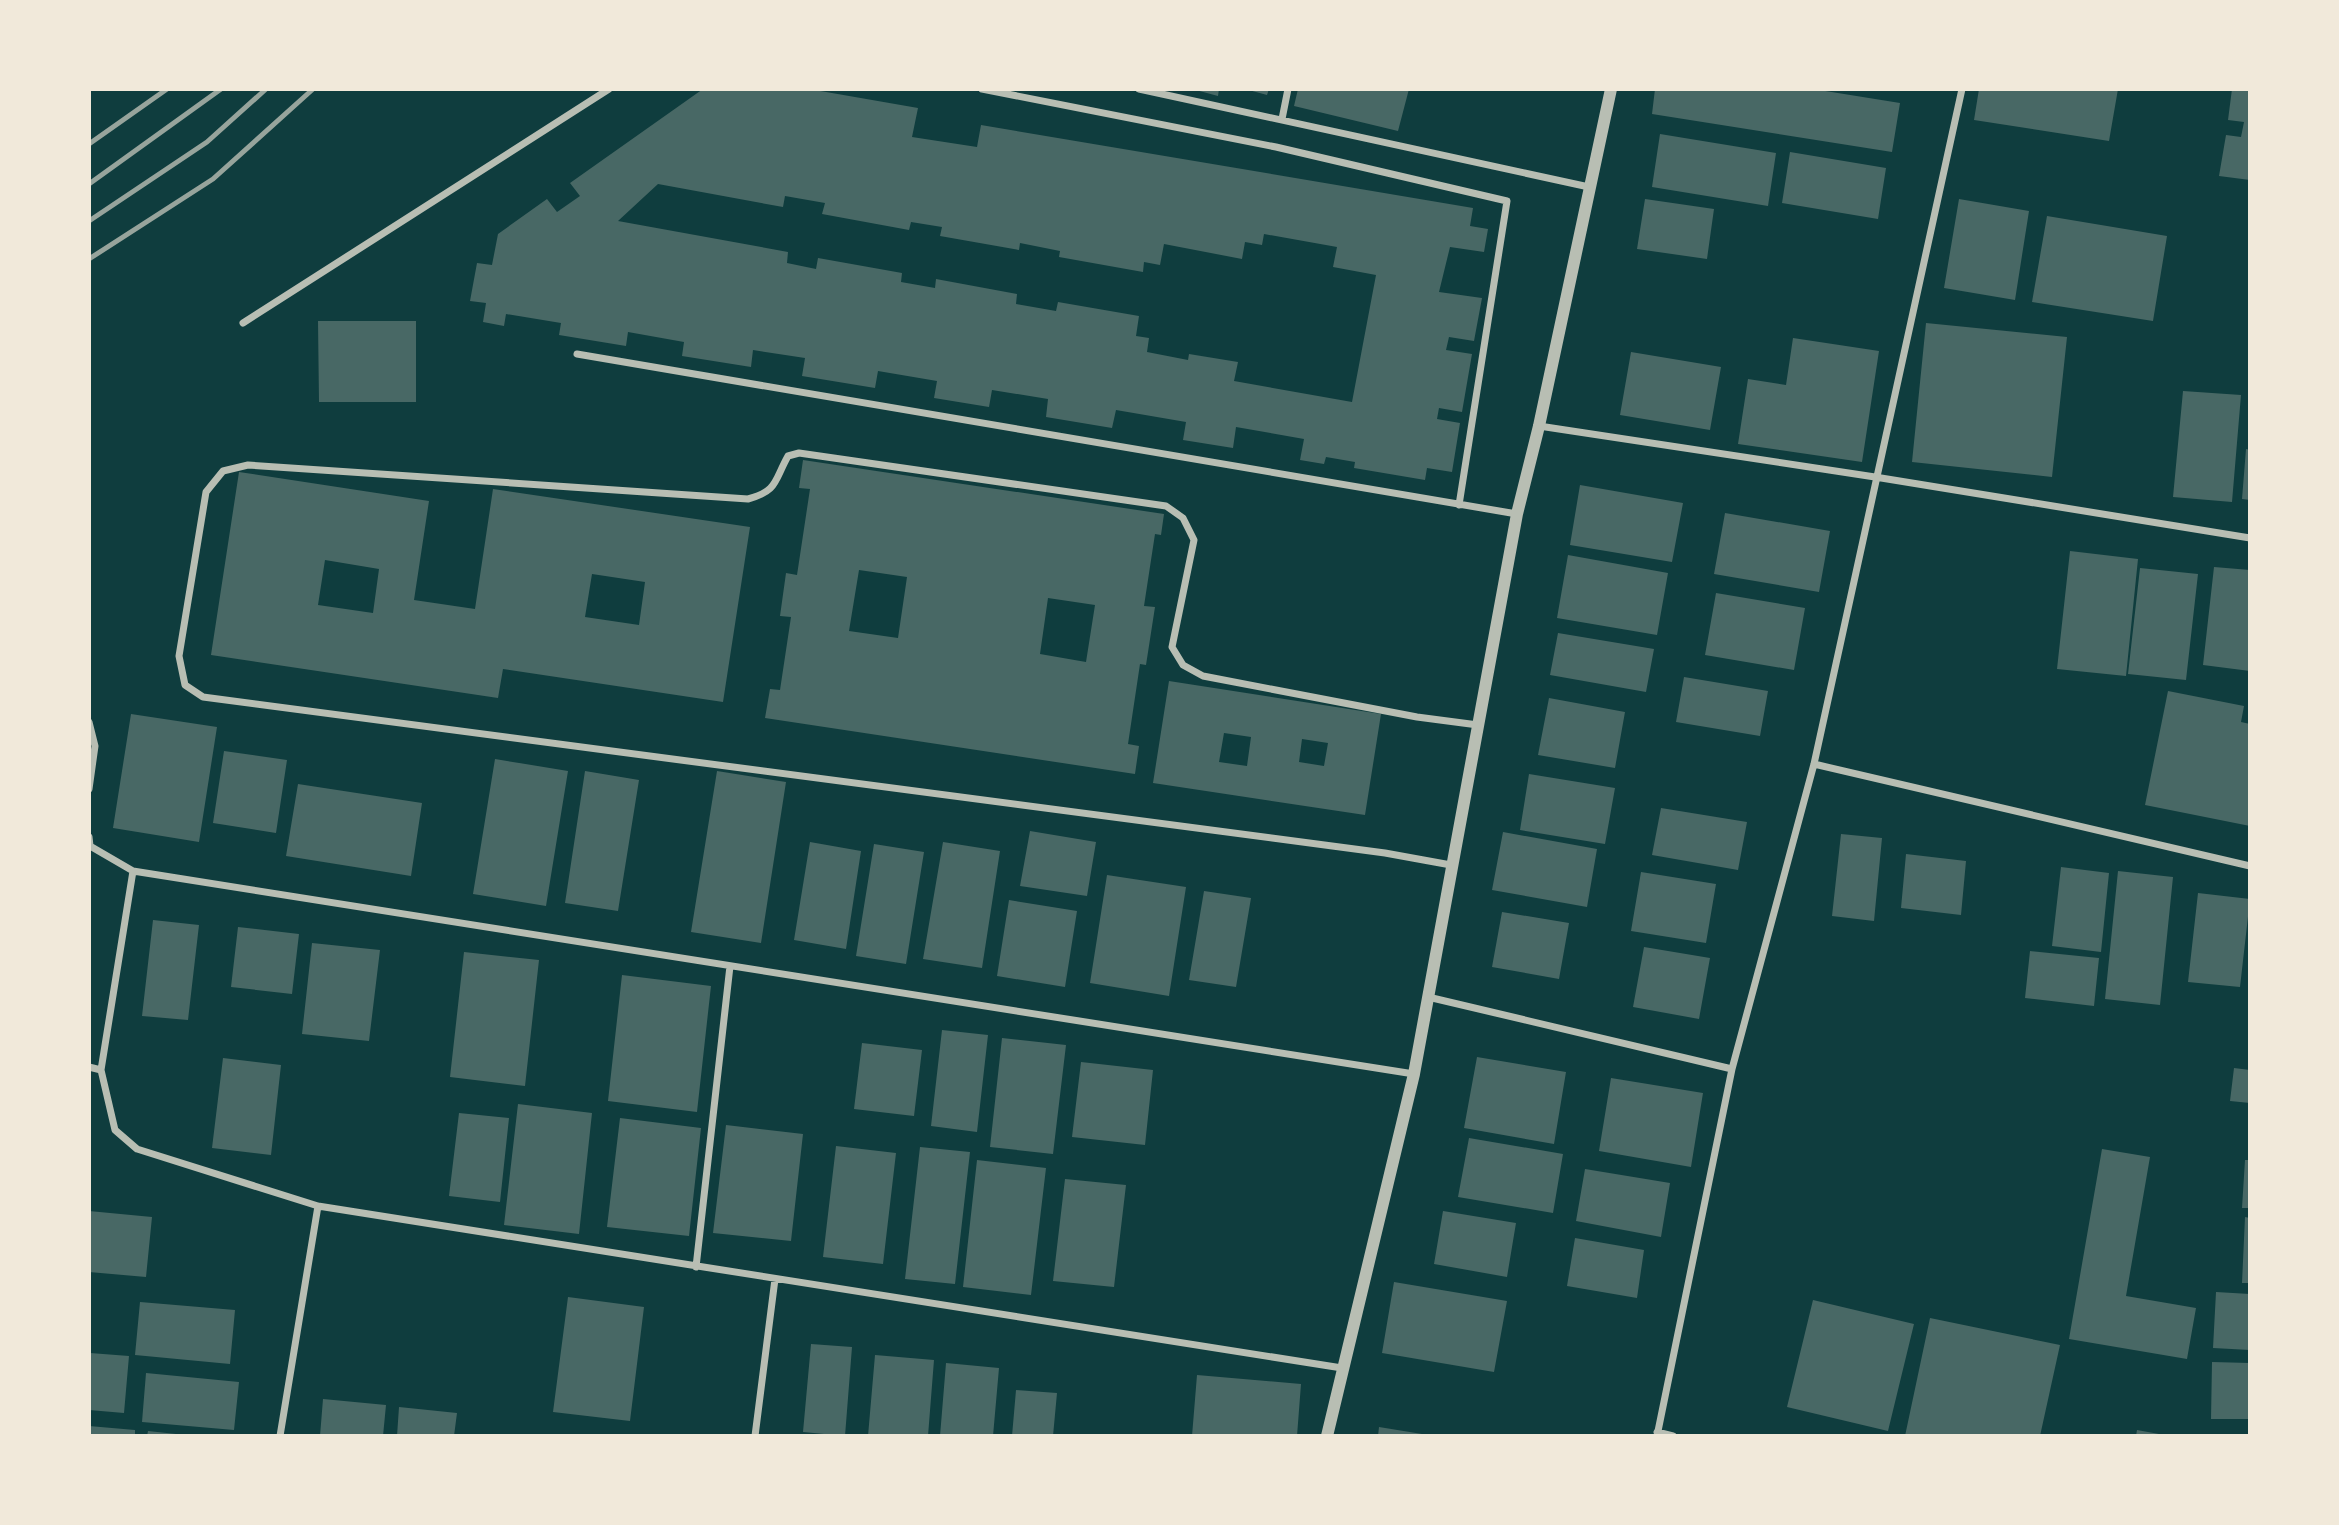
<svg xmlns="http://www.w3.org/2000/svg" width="2339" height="1525" viewBox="0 0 2339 1525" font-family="'Roboto Condensed',sans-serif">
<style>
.building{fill:#486865;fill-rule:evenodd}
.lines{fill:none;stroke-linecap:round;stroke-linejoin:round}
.minor{stroke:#b8beb3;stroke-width:7}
.tertiary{stroke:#b8beb3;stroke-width:12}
.rail{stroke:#97a49c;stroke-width:5}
</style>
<rect width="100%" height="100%" fill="#0f3d3e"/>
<path class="building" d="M703,89H809L918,108L912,137L977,147L981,125L1473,208L1470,226L1488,229L1484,252L1450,247L1439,292L1482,298L1474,341L1449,337L1446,350L1472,354L1462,412L1439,408L1437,419L1460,423L1452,472L1427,468L1425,480L1354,468L1355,462L1326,457L1324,464L1300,460L1304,439L1236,427L1233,448L1183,440L1186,422L1116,410L1112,428L1046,417L1048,399L992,390L989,407L934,398L937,381L878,371L875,388L802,376L805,358L753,350L751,367L682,356L684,342L628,332L626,346L559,335L561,323L506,314L504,326L483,322L486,303L470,301L477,263L492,265L498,234L547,199L557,212L580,196L570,183ZM658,184L783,207L785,196L825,203L822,214L909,230L911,222L942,227L940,236L1019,250L1020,243L1060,251L1059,257L1143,272L1144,262L1160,265L1164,244L1242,259L1245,242L1262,245L1264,234L1337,247L1333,267L1376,275L1352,402L1234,381L1238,362L1189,354L1188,360L1147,352L1149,338L1136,336L1139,316L1058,302L1056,311L1016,304L1017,294L936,279L935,288L901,282L902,273L818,258L816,269L787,263L788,252L618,221Z
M1192,89H1219L1218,96Z
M1245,89H1269L1267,95Z
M1298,89H1409L1398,131L1294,106Z
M1655,89H1813L1900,103L1892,152L1652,114Z
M1979,89H2118L2109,141L1974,120Z
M2232,89H2250V180L2219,176L2226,135L2241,137L2244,122L2228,120Z
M1660,134L1776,153L1768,206L1652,187Z
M1790,152L1886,168L1878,219L1782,203Z
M1645,199L1714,209L1707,259L1637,249Z
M1959,199L2029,211L2015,300L1944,288Z
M2047,216L2167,236L2153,321L2032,302Z
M318,321H416V402H319Z
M1926,323L2067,337L2052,477L1912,462Z
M1793,338L1879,351L1862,462L1738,444L1748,379L1786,385Z
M1631,352L1721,367L1710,430L1620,415Z
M2183,391L2241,395L2232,502L2173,497Z
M2246,449L2250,450V500L2242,499Z
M803,460L1164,514L1161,535L1155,534L1144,606L1155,607L1146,665L1140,664L1128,744L1139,746L1135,774L765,718L770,689L780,690L791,617L780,616L786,573L797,575L810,489L799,488ZM859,570L907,577L898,638L849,631ZM1048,598L1095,605L1086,662L1040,654Z
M239,472L429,501L414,600L475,609L493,489L750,527L723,702L503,669L498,698L211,655ZM325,560L379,569L373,613L318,605ZM592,574L645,582L639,625L585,617Z
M1580,485L1683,503L1672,562L1570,545Z
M1725,513L1830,531L1819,592L1714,574Z
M2070,551L2138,559L2126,676L2057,669Z
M1568,555L1668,573L1657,635L1557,618Z
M2214,567L2250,570V671L2203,665Z
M2140,568L2198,574L2186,680L2128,674Z
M1716,593L1805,608L1794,670L1705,655Z
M1558,633L1654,649L1646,692L1550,675Z
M1684,677L1768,691L1760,736L1676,722Z
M1169,681L1381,714L1365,815L1153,783ZM1224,733L1251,737L1247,766L1219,762ZM1302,739L1328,743L1324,766L1299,762Z
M2168,691L2244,706L2241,722L2250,724V826L2145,805Z
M1549,698L1625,712L1615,768L1538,755Z
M131,714L217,727L199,842L113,828Z
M224,751L287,760L276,833L213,823Z
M495,759L568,771L546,906L473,894Z
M585,771L639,780L618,911L565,903Z
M717,771L786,782L761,943L691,932Z
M1529,774L1615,788L1605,844L1520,830Z
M298,784L422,803L411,876L286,856Z
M1661,808L1747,822L1738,870L1652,855Z
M1030,831L1096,842L1087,896L1020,886Z
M1503,832L1597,849L1587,907L1492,890Z
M1841,834L1882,838L1874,921L1832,916Z
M810,842L861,851L846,949L794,940Z
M943,842L1000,851L982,968L923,959Z
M874,844L924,852L906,964L856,956Z
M1906,854L1966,861L1961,915L1901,908Z
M2061,867L2109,873L2101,952L2052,946Z
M2118,871L2173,877L2160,1005L2105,999Z
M1641,872L1716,884L1706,943L1631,931Z
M1107,875L1186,887L1169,996L1090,983Z
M1204,891L1251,898L1236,987L1189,980Z
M2198,893L2250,899L2240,987L2188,982Z
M1009,900L1077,911L1065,987L997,976Z
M1502,912L1569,923L1559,979L1492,967Z
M153,920L199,925L188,1020L142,1016Z
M238,927L299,934L292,994L231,987Z
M312,943L380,950L369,1041L302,1034Z
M1644,947L1710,958L1699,1019L1633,1007Z
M2030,951L2099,958L2094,1006L2025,998Z
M464,952L539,960L525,1086L450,1077Z
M622,975L711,986L697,1112L608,1101Z
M942,1030L988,1035L977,1132L931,1126Z
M1002,1038L1066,1045L1053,1154L990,1147Z
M862,1043L922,1050L914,1116L854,1109Z
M1477,1057L1566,1072L1554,1144L1464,1128Z
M223,1058L281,1065L271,1155L212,1148Z
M1081,1062L1153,1070L1145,1145L1072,1137Z
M2234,1068L2250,1070V1103L2230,1101Z
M1611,1078L1703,1093L1691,1167L1599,1151Z
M518,1104L592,1113L579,1234L504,1225Z
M459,1113L509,1118L500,1202L449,1196Z
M620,1118L701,1128L689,1236L607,1227Z
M726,1125L803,1134L791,1241L713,1233Z
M1469,1138L1563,1154L1553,1213L1458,1197Z
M836,1146L896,1153L883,1264L823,1257Z
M920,1147L970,1152L955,1284L905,1279Z
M2102,1149L2150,1157L2126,1296L2196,1308L2187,1359L2069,1339Z
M977,1160L1046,1168L1031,1295L963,1287Z
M2245,1160H2250V1208H2242Z
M1585,1169L1670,1183L1661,1237L1576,1221Z
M1065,1179L1126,1185L1114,1287L1053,1281Z
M89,1211L152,1217L146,1277L89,1272Z
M1443,1211L1516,1223L1507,1277L1434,1264Z
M2245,1217L2250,1218V1283H2242Z
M1575,1238L1644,1250L1637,1298L1567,1286Z
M1394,1282L1507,1301L1494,1372L1382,1353Z
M2216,1292L2250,1294V1350L2213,1348Z
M568,1297L644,1307L630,1421L553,1412Z
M1813,1300L1914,1324L1888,1431L1787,1407Z
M140,1302L235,1310L230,1364L135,1355Z
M1930,1318L2060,1345L2040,1436H1905Z
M811,1344L852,1347L845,1436L803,1432Z
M90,1353L129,1356L124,1413L89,1410Z
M875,1355L934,1360L928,1436H868Z
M2212,1362L2250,1363V1419H2211Z
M946,1363L999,1368L993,1436H940Z
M146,1373L239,1382L234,1430L142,1422Z
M1197,1375L1301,1384L1297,1436H1192Z
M1016,1390L1057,1393L1053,1436H1012Z
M323,1399L386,1405L383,1436H320Z
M399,1407L457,1413L454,1436H397Z
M89,1426L135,1430V1436H89Z
M1379,1427L1422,1434V1436H1378Z
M2137,1430L2159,1434V1436H2136Z
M148,1431L176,1434V1436H147Z"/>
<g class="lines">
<path class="minor" d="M982,89L1276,147L1507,201L1459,505
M1139,89L1589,187
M1282,119L1288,89
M243,323L609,89
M577,354L1517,514
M1539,426L1875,477L2250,538
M89,722L95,746L89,789
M1814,764L2250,866
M89,837L90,846L133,871L1414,1074
M1451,865L1385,853L203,697L185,685L179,656L206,492L223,471L248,465L748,499C778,491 774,481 788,456L799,453L1166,506L1183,518L1194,540L1172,647L1183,665L1203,676L1417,717L1478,725
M133,871L101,1070L115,1130L137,1149L318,1206L1342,1368
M1428,997L1732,1069
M89,1067L101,1070
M696,1267L730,966
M1657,1432L1673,1436
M280,1436L318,1206
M755,1436L775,1279
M1657,1436L1732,1069L1814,764L1962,89"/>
<path class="tertiary" d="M1327,1436L1414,1074L1517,514L1539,426L1611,89"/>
<path class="rail" d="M89,144L167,89
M89,184L221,89
M89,221L207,142L266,89
M89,259L213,179L313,89"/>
</g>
<rect width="2339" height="1525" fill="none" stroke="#f1e9da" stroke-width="182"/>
</svg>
